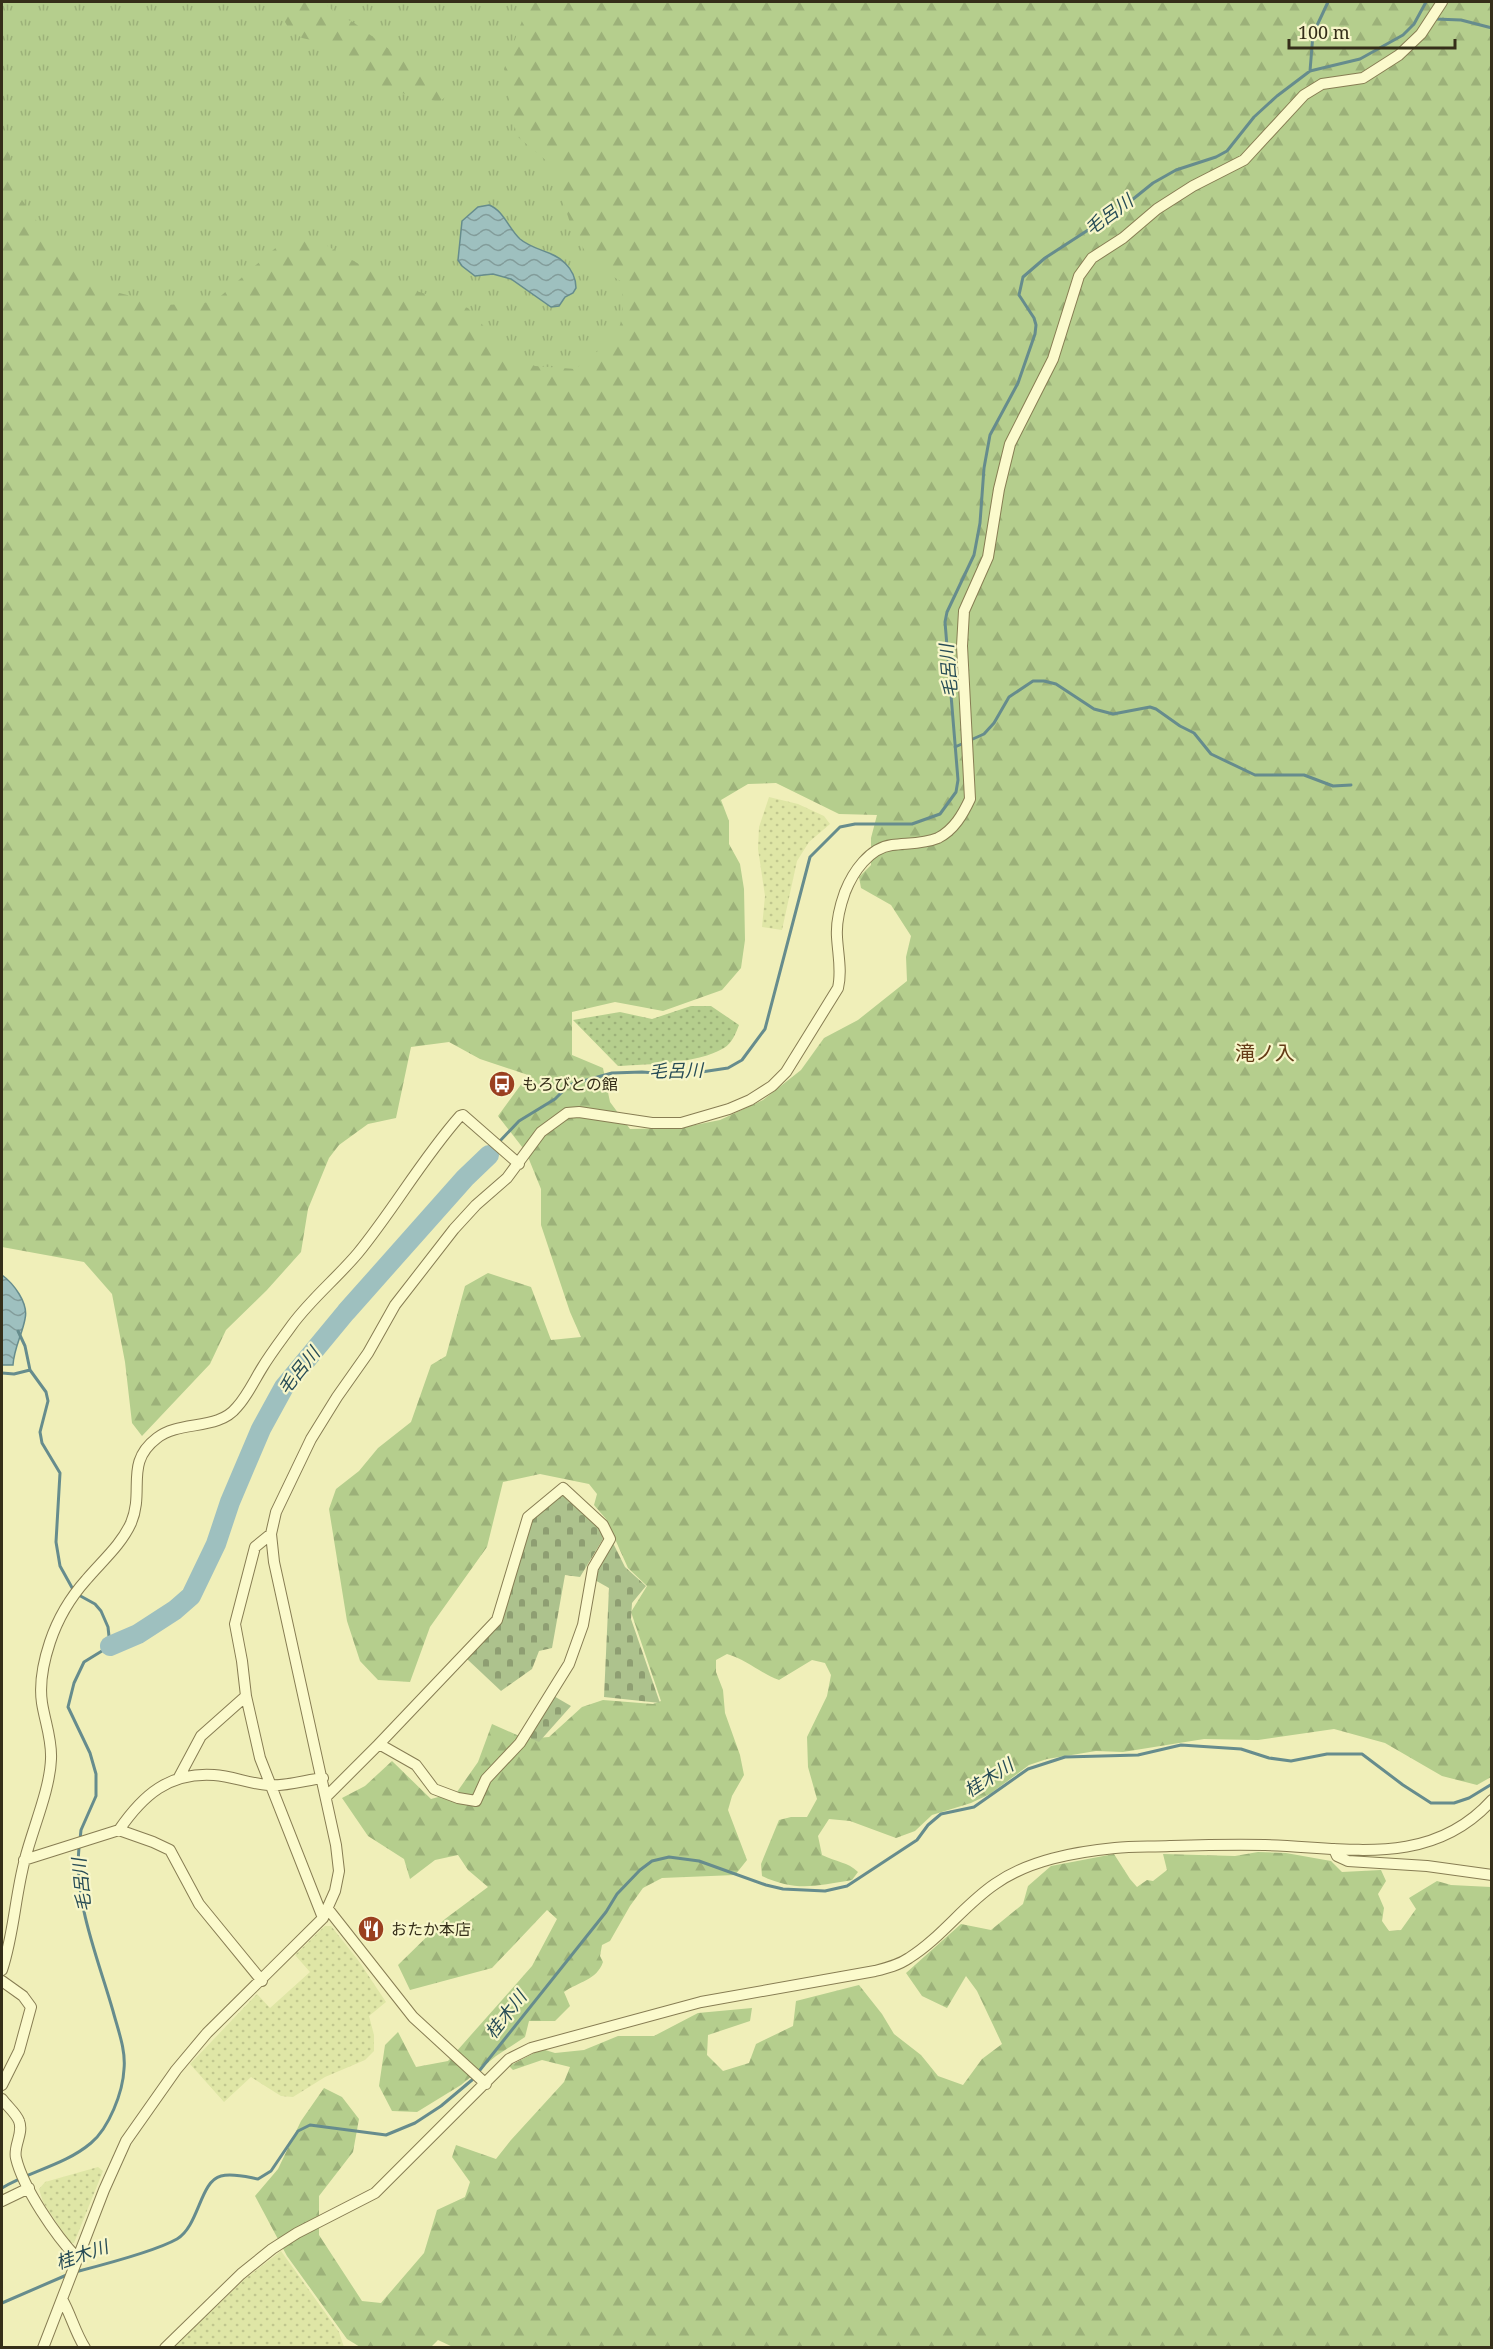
<svg xmlns="http://www.w3.org/2000/svg" width="1493" height="2349" viewBox="0 0 1493 2349" font-family="'Noto Serif','Noto Sans JP',serif">
<style>
.farmland{fill:url(#farmland-dots)}
.grass{fill:url(#grass-tufts)}
.forest{fill:url(#forest-firs);fill-rule:evenodd}
.cemetery{fill:url(#cemetery-stones)}
.garden{fill:url(#garden-dots)}
.water{fill:url(#water-waves);stroke:#668c8d;stroke-width:1.5}
.lines{fill:none;stroke-linecap:round;stroke-linejoin:round}
.stream{stroke:#668c8d;stroke-width:3}
.river{stroke:#9ec0bf;stroke-width:20}
.minor-casing{stroke:#877d53;stroke-width:12}
.minor{stroke:#fbfacc;stroke-width:10}
.labels{text-anchor:middle;stroke-width:4.5;stroke-linejoin:round;paint-order:stroke}
.poi-label{font-size:16px;fill:#352e19;stroke:#f7f6c9;text-anchor:start}
.water-label{font-size:18px;font-style:italic;fill:#274c56;stroke:#f7f6c9}
.quarter-label{font-size:20px;fill:#643b16;stroke:#f7f6c9}
</style>
<defs>
<pattern id="farmland-dots" width="8" height="8" patternUnits="userSpaceOnUse" patternTransform="scale(1.5)"><rect width="8" height="8" fill="#dfe6a6"/><path d="M2 2h.1M6 6h.1" fill="none" stroke="#c0c68e" stroke-width="1.8" stroke-linecap="round"/></pattern>
<pattern id="grass-tufts" width="24" height="20" patternUnits="userSpaceOnUse" patternTransform="scale(1.5)"><rect width="24" height="20" fill="#b5ce8d"/><path d="M3 7l-1-3M5 7V3M7 7l1-3M15 17l-1-3M17 17v-4M19 17l1-3" fill="none" stroke="#9cb179"/></pattern>
<pattern id="forest-firs" width="22" height="20" patternUnits="userSpaceOnUse" patternTransform="scale(1.5)"><rect width="22" height="20" fill="#b5ce8d"/><path d="M5 1l3.5 6h-7zM16 11l3.5 6h-7z" fill="#9cb179"/></pattern>
<pattern id="cemetery-stones" width="16" height="16" patternUnits="userSpaceOnUse" patternTransform="scale(1.5)"><rect width="16" height="16" fill="#adc28d"/><path d="M2 7V4a2 2 0 0 1 4 0v3zM10 15v-3a2 2 0 0 1 4 0v3z" fill="#8e9e72"/></pattern>
<pattern id="garden-dots" width="8" height="8" patternUnits="userSpaceOnUse" patternTransform="scale(1.5)"><rect width="8" height="8" fill="#b5ce8d"/><path d="M2 2h.1M6 6h.1" fill="none" stroke="#9cb179" stroke-width="1.8" stroke-linecap="round"/></pattern>
<pattern id="water-waves" width="16" height="10" patternUnits="userSpaceOnUse" patternTransform="scale(1.5)"><rect width="16" height="10" fill="#9ec0bf"/><path d="M0 5q4-4 8 0t8 0" fill="none" stroke="#829c9a"/></pattern>
</defs>
<rect width="100%" height="100%" fill="#f0efb9"/>
<path class="farmland" d="M769,797L798,804L824,816L830,824L809,842L797,861L782,930L762,927L765,896L758,849L759,827Z
M325,1926H331L358,1960L386,2002L369,2016L374,2035V2051L365,2060L325,2077L293,2097L281,2096L251,2077L224,2102L190,2064L257,1994L270,2008L310,1972L295,1955Z
M98,2167L103,2171L74,2243H70L43,2202L39,2189L45,2182Z
M281,2251L339,2332L344,2347H174L245,2279Z"/>
<path class="grass" d="M2,2H550L604,182L632,309L586,382L218,313L66,317L2,198Z"/>
<path class="forest" d="M273,2H323L339,16L353,22L449,94L439,102L385,89L374,82L363,70L346,65L321,42L302,38L288,27Z
M529,2H1491V1777L1477,1785L1442,1776L1385,1743L1334,1729L1258,1740L1204,1739L1123,1752L1096,1751L1047,1759L1029,1765L990,1794L971,1803L932,1815L915,1831L896,1838L850,1821L829,1819L818,1836L822,1855C836,1862 848,1862 858,1872L852,1880C816,1886 796,1892 762,1876L761,1864L779,1820L791,1817H807L817,1799L808,1767L807,1737L827,1696L831,1675L825,1663L812,1660L779,1680C760,1673 747,1660 727,1654L716,1660V1672L723,1690L725,1713L740,1755L744,1775L732,1796L728,1810L747,1860L735,1875L662,1878L643,1888L630,1906L610,1941L602,1945L600,1956L603,1962C597,1980 578,1982 564,1992L570,2006L555,2021H529L525,2037L496,2056L461,2085L417,2112L392,2111L379,2086L385,2045L398,2032L416,2067L448,2061L532,1966L557,1919L547,1910L492,1968L410,1990L398,1965L445,1919L488,1887L468,1870L458,1855L435,1860L410,1879L404,1859L368,1836L342,1798L365,1786L392,1761L431,1799L457,1792L478,1762L492,1724L526,1739L549,1737L582,1707L603,1700L653,1704L661,1701L631,1612L647,1586L628,1568L606,1519L594,1505L597,1494L589,1484L540,1474L503,1482L487,1547L430,1627L410,1682L378,1680L360,1661L347,1621L329,1509L336,1489L359,1471L378,1448L411,1422L431,1365L446,1356L465,1286L488,1273L531,1287L551,1340L581,1337L570,1312L541,1225V1189L526,1152L498,1116L528,1075L480,1059L449,1042L411,1047L396,1118L368,1124L339,1145L329,1158L308,1209L301,1252L267,1290L226,1330L210,1364L142,1436L132,1423L125,1362L112,1294L84,1262L2,1247V140L10,151L11,183L22,200L54,246L100,288L166,305L214,302L288,237L324,244L392,283L468,308L506,352L535,366L575,369C587,360 615,339 620,325C624,312 623,294 621,281L599,269L585,251L572,229L563,201L561,180L555,168L518,137L509,109V86L504,69ZM776,783L839,814L877,815L871,838V865L859,877L861,888L891,905L911,936L906,957L907,981L858,1020L824,1038L801,1070L763,1100L720,1120L680,1128L630,1129L610,1102L603,1068L572,1055V1012L615,1002L663,1011L722,990L741,968L745,940L744,889L740,864L729,844V821L721,800L748,784Z
M1258,1852L1286,1853L1331,1861L1342,1872L1381,1870L1386,1881L1378,1894L1384,1908L1382,1921L1389,1931L1401,1930L1416,1909L1409,1898L1437,1881L1451,1885L1491,1887V2347L455,2348L438,2340L431,2347H360L347,2339L287,2256L255,2196L278,2169L301,2121L324,2088L342,2097L359,2119L353,2152L319,2196V2235L362,2301L381,2303L424,2253L437,2210L465,2197L470,2182L452,2157L456,2145L496,2159L511,2140L564,2082L570,2067L542,2060L513,2070L509,2066L542,2049L555,2053L584,2050L618,2036H654L698,2013L752,2008L750,2021L708,2035L707,2055L723,2071L749,2063L756,2044L793,2026L796,2001L859,1985L882,2014L894,2034L921,2055L938,2076L963,2085L982,2059L1002,2044L977,1991L966,1976L947,2008L922,1996L906,1973L961,1924L991,1930L1023,1904L1028,1886L1051,1866L1114,1854L1130,1879L1137,1887L1147,1880L1153,1881L1167,1870L1163,1854L1235,1856Z"/>
<path class="cemetery" d="M563,1493L601,1528L603,1539L580,1577L565,1575L552,1648L539,1651L532,1669L501,1691L467,1659L502,1622L531,1520Z
M612,1541L625,1567L646,1586L632,1603L631,1619L660,1703L604,1697L609,1588L593,1579Z
M552,1695L571,1706L539,1742L527,1737Z"/>
<path class="garden" d="M691,1006H711L739,1025C736,1033 732,1043 724,1048C697,1064 650,1064 618,1066L573,1020L620,1012L652,1019Z"/>
<path class="water" d="M489,205C503,210 509,229 520,239C534,251 554,251 565,263C572,270 576,279 576,288L573,293L565,297L559,306L551,307L511,279L493,274L475,276L462,266L458,260L462,221L478,207Z
M2,1275C13,1283 29,1303 25,1319C22,1335 14,1348 13,1365H2Z"/>
<g class="lines">
<path class="stream" d="M1435,19L1461,20L1492,28
M1310,71L1313,34L1328,2
M955,747L984,734L994,723L1009,697L1033,681H1044L1056,684L1094,709L1113,714L1150,707L1156,709L1180,726L1194,733L1211,754L1255,775H1304L1333,786L1351,785
M499,1142L519,1121L555,1099L569,1085L612,1073L642,1072L682,1075L708,1071L728,1068L742,1060L765,1029L810,857L840,827L855,824H912L940,814L956,792L958,780L945,622L947,612L974,555L980,523L984,468L990,435L1018,383L1035,334L1036,325L1034,318L1019,295L1023,277L1045,258L1122,208L1153,183L1176,170L1216,157L1227,151L1254,117L1277,96L1310,71L1360,59L1403,35L1414,24L1426,2
M489,1155L495,1147
M18,1331L25,1346L30,1370L46,1392L48,1401L40,1432L42,1443L60,1473L56,1542L60,1566L75,1593L95,1604L101,1611L108,1627L110,1646L84,1662L74,1683L68,1707L90,1753L96,1774V1796L81,1830L80,1840
M2,1373L14,1374L30,1370
M2,2188C30,2171 65,2165 91,2143C109,2128 123,2092 124,2069C126,2050 118,2030 113,2011C98,1958 74,1903 79,1847
M75,2272C102,2265 154,2252 177,2239C199,2226 200,2181 221,2176C233,2173 247,2177 258,2179L271,2171L298,2131L310,2125L386,2135L415,2123L441,2106L472,2080L606,1912L617,1894L640,1870L652,1861L669,1857L699,1861L766,1885L783,1889L825,1891L847,1886L917,1840L928,1825L941,1814L974,1807L1028,1769L1065,1757L1138,1755L1181,1745L1241,1749L1269,1758L1291,1761L1327,1754H1362L1403,1785L1431,1803H1454L1469,1798L1492,1784
M2,2303L69,2274"/>
<path class="river" d="M110,1646L138,1634L175,1610L191,1596L216,1544L230,1502L261,1429L284,1387L346,1312L465,1178L489,1155"/>
<defs>
<path id="minor" d="M563,1488L603,1525L610,1539L593,1568L583,1625L569,1664L520,1743L486,1779L476,1801L458,1798L434,1789L416,1765L379,1744L497,1620L528,1517Z
M271,1534L255,1547L235,1624L242,1661L246,1696L260,1758L323,1918
M178,1779L201,1736L246,1696
M326,1797L379,1744
M119,1830C143,1795 169,1772 214,1775C232,1776 250,1784 268,1785C285,1787 306,1780 323,1778
M1334,1849L1337,1856L1348,1861L1427,1866L1492,1875
M24,1860L119,1830L153,1842L170,1850L199,1904L262,1981
M328,1909L413,2017L486,2084
M2,1970C14,1934 15,1896 25,1859C33,1828 50,1789 51,1759C52,1739 45,1722 42,1703C39,1683 44,1660 50,1642C58,1618 70,1598 86,1580C102,1561 121,1545 131,1523C145,1490 124,1463 157,1438C180,1420 218,1431 237,1407C247,1396 254,1381 262,1368C271,1353 282,1339 292,1325C311,1299 337,1278 358,1253C394,1209 422,1159 460,1116L463,1115L519,1164
M2,1981L23,1996L31,2007L19,2051L2,2085
M2,2099C7,2106 16,2113 19,2121C24,2133 13,2146 16,2158C23,2188 56,2236 77,2258
M2,2201L29,2188
M62,2299C71,2315 75,2332 85,2348
M43,2348L104,2190L126,2141L176,2070L207,2033L323,1918L335,1891L339,1871L336,1845L274,1562L271,1534L276,1512L311,1439L337,1397L368,1353L395,1305L454,1229L476,1205L507,1178L541,1132L567,1113L579,1112L652,1123H681L729,1109L750,1100L772,1086L786,1072L838,988C842,971 838,955 837,937C836,922 840,906 845,892C853,872 869,848 892,845C908,843 924,844 938,838C954,830 963,814 970,799L962,646L964,611L988,557L999,489L1010,444L1053,359L1079,276L1092,258L1123,238L1157,209L1193,186L1244,160L1304,95L1322,84L1363,78L1399,55L1421,34L1442,2
M165,2348L241,2274L272,2249L297,2233L375,2193L509,2059L531,2048L701,2002L875,1971C887,1968 899,1965 909,1958C941,1938 964,1905 995,1884C1029,1860 1075,1852 1115,1848C1133,1846 1152,1847 1170,1846C1202,1845 1233,1844 1265,1845C1346,1847 1430,1869 1492,1800"/>
</defs>
<use href="#minor" class="minor-casing"/>
<use href="#minor" class="minor"/>
</g>
<defs>
<symbol id="bus-disc" viewBox="-11 -11 22 22"><circle r="9.5" fill="#9a3f1f" stroke="#f7f6c9"/><path d="M-5-6H5V4H4V6H2V4H-2V6H-4V4H-5ZM-3.5-4V0h7V-4ZM-3.5 1.2v1.5H-2V1.2ZM2 1.2v1.5H3.5V1.2Z" fill="#fff"/></symbol>
<symbol id="restaurant-disc" viewBox="-11 -11 22 22"><circle r="9.5" fill="#9a3f1f" stroke="#f7f6c9"/><path d="M-5-6h1v4h1v-4h1v4h1v-4h1v5L-1.5 .5V6h-2V.5L-5-1ZM5-6V6H3V1.5H1.5Q1.5-4 5-6Z" fill="#fff"/></symbol>
</defs>
<g fill-rule="evenodd">
<use href="#bus-disc" x="487" y="1069" width="30" height="30"/>
<use href="#restaurant-disc" x="356" y="1914" width="30" height="30"/>
</g>
<g class="labels">
<g class="poi-label">
<text x="522" y="1090">もろびとの館</text>
<text x="391" y="1935">おたか本店</text>
</g>
<g class="water-label">
<text transform="translate(1109 215) rotate(-36)" y="6">毛呂川</text>
<text transform="translate(949 671) rotate(-95)" y="6">毛呂川</text>
<text transform="translate(676 1071) rotate(-1)" y="6">毛呂川</text>
<text transform="translate(299 1371) rotate(-51)" y="6">毛呂川</text>
<text transform="translate(989 1778) rotate(-33)" y="6">桂木川</text>
<text transform="translate(82 1885) rotate(-96)" y="6">毛呂川</text>
<text transform="translate(506 2015) rotate(-52)" y="6">桂木川</text>
<text transform="translate(82 2255) rotate(-19)" y="6">桂木川</text>
</g>
<g class="quarter-label">
<text x="1265" y="1060">滝ノ入</text>
</g>
</g>
<rect width="1493" height="2349" fill="none" stroke="#352e19" stroke-width="6"/>
<path d="M1289 39v9h166v-9" fill="none" stroke="#352e19" stroke-width="3"/>
<text x="1298" y="39" font-size="18" fill="#352e19" stroke="#f7f6c9" stroke-width="4.5" paint-order="stroke">100 m</text>
</svg>
